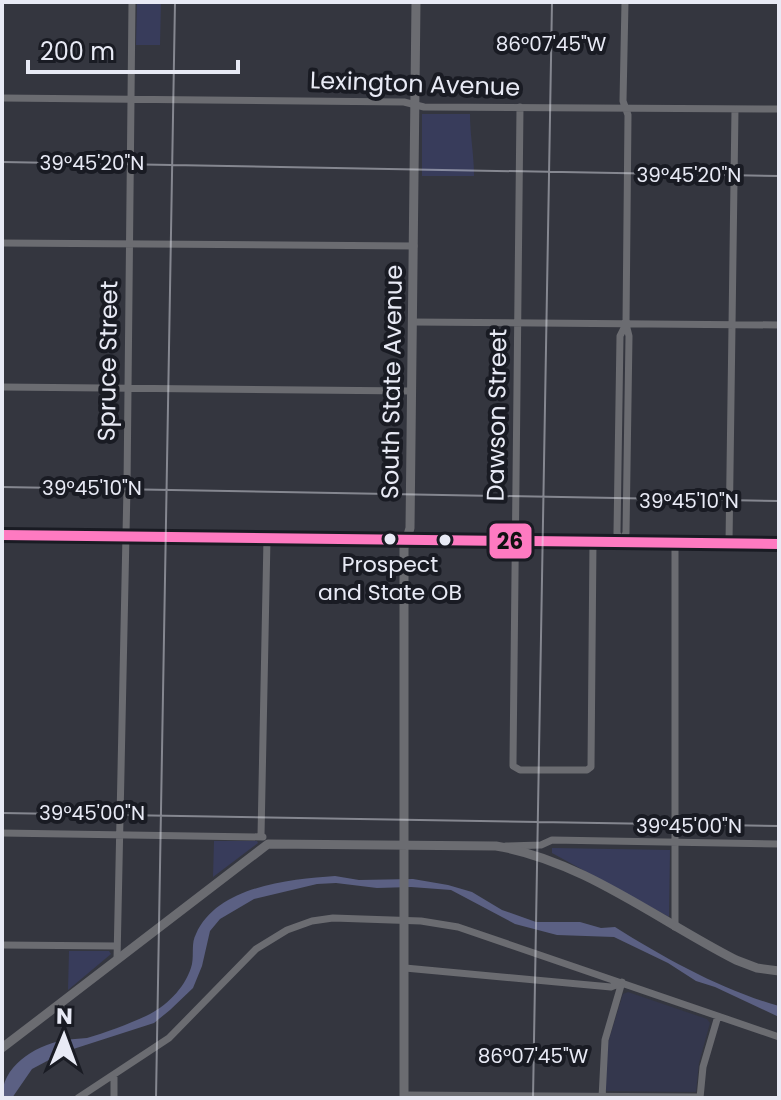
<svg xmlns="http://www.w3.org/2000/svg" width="781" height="1100" viewBox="0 0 781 1100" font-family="Poppins,sans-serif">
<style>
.built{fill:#34374d}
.green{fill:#383c5b}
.water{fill:#5b6083}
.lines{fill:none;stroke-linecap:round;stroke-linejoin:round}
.minor{stroke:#6b6c71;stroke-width:7}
.tertiary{stroke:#6b6c71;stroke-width:9}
.secondary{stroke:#6e6f75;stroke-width:10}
.bus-1-casing{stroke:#191b23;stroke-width:16}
.bus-1{stroke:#fe7ac1;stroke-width:10}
.ticks{fill:none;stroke:#e8eaf5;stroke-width:2;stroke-opacity:0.45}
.bus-dot{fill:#e8eaf5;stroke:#191b23;stroke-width:3}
.labels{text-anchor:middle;stroke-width:8;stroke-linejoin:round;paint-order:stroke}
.bus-label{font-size:22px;fill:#e8eaf5;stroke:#191b23}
.street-label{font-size:24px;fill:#e8eaf5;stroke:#191b23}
.ticks-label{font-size:20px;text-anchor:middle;fill:#e8eaf5;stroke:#191b23;stroke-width:8;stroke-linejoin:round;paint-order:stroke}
.line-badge{stroke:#191b23;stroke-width:3}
.pale-badge-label{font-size:22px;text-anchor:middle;font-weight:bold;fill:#111}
</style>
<rect width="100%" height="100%" fill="#34363f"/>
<path class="built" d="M628,992L707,1019L710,1023L699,1063L696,1092L606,1091V1049L623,994Z"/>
<path class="green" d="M137,2H161L160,45H136Z
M422,114H470C470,136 474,154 474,176H422Z
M214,841H257L258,843L213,877Z
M552,848L670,850L669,917L552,853Z
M69,951H109L111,954L68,990Z"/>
<path class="water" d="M335,876L359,880L413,879L448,885L472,892L502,910L536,922H580L601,928L615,927C666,959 722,990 779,1006V1017L715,987L696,981L668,963L614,937L557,935L515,924L451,890L411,887L377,888L336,883L317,884L254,899L220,919L210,931L202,966L193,988L170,1010L154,1023L64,1052L32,1069L12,1098H2C2,1066 33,1047 63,1040C71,1039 79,1039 87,1038C105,1033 134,1022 150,1014C169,1004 187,985 192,964C194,954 191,943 196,934C217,886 290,879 335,876Z"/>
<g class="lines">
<path class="minor" d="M2,98L404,102L424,107L779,109
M520,107L513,762V766L520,770H587L591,767L593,541
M2,243L414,246
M413,322L779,325
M2,387L411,391
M621,542L626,533L629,336L626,324L628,115L623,101L625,2
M621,542L617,533L620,336L626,324
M729,543L735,109
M2,833L263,837
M261,836L267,538
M506,846L541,845L552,840L779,844
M675,927V543
M2,945L117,946
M117,960L127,487L132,2
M405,968L611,987L621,983
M404,1095L700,1097
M78,1098L169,1038L256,949L287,930L312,921L333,918L421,921L458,927L779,1037
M114,1098V1075
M602,1098L605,1040L622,982
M700,1098L703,1067L718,1016"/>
<path class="tertiary" d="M2,1048L268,844L496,846C582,860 659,921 736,960L757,968L779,971
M404,1098V548L410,528L416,2"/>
<path class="secondary" d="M2,535L779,544"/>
<defs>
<path id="bus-1" d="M2,535L779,544"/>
</defs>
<use href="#bus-1" class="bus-1-casing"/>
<use href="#bus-1" class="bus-1"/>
</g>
<path class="ticks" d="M2,162L779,176M2,487L779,501M2,813L779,826M156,1098L175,2M533,1098L552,2"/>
<g class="bus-dot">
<circle cx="390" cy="539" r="7"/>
<circle cx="445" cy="540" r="7"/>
</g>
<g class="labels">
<g class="bus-label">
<text x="390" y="572">Prospect<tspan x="390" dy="28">and State OB</tspan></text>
</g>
<g class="street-label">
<text transform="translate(415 84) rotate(2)" y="8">Lexington Avenue</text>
<text transform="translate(108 361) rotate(-89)" y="8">Spruce Street</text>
<text transform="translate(392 382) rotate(-89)" y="8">South State Avenue</text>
<text transform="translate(497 415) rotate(-89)" y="8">Dawson Street</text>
</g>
</g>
<g class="ticks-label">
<text x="551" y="51">86°07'45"W</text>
<text x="92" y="170">39°45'20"N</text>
<text x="689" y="182">39°45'20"N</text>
<text x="92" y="495">39°45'10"N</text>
<text x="689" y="508">39°45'10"N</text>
<text x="92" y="820">39°45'00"N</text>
<text x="689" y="833">39°45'00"N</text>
<text x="533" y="1063">86°07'45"W</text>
</g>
<rect class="line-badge" x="488" y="522" width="45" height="38" rx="8" fill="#fe7ac1"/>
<g class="pale-badge-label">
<text x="510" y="549">26</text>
</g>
<rect width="781" height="1100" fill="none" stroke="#e8eaf5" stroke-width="8"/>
<g transform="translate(64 1036) rotate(1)" stroke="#191b23" stroke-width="6" paint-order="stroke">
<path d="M0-6L14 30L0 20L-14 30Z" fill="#e8eaf5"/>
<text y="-12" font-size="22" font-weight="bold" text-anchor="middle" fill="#e8eaf5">N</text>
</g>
<path d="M28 60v12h210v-12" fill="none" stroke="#e8eaf5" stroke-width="4"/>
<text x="40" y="60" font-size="24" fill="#e8eaf5" stroke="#191b23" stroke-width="6" paint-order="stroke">200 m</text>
</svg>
